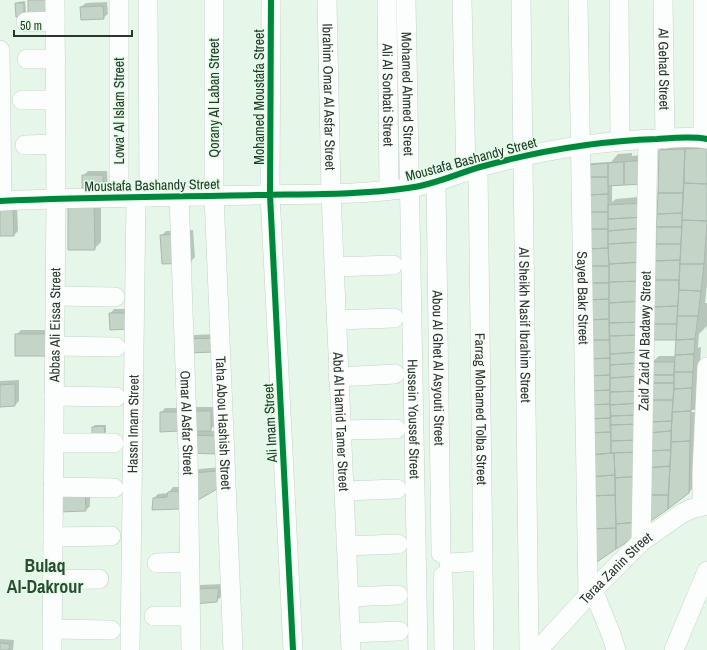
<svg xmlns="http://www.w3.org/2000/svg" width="707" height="650" viewBox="0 0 707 650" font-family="'Archivo Narrow',sans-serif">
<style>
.shadow{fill:#0003}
.building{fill:#c4d5c8;stroke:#abb8ae}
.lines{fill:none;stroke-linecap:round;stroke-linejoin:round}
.minor-casing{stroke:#c5d2c8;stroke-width:20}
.minor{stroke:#fbfefc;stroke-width:19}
.cycleway-casing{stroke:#dffee6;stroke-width:8}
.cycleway{stroke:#00873e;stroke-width:6}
.labels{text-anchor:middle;stroke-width:3;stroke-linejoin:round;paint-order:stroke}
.street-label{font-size:14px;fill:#2b372d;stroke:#dffee6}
.district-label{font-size:18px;font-weight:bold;fill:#2f4935;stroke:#dffee6}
</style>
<rect width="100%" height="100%" fill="#e6f7ea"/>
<path class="shadow" d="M25,1L26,13L24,15L16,3L18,2Z
M107,2L108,14L103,18L81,7L86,3Z
M707,136V284L705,303H707V326L699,334L698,348L701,347L698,403L695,406V410L681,411V413L695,412L694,433L698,483L689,492L592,564L589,165L591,163L611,162L618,154L632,153V156L650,154L612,185V202L616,199L649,196L652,362L659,356H676L677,339L660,150L665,146Z
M88,171H107L108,189L83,193V176Z
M101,196V242L94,249H69Z
M17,204L18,231L14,235H0V205Z
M193,230L195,257L190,262L161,236L166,231Z
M114,309H132L111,329L110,314Z
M21,330H50V350L16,335Z
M217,334L218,346L189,339L194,335Z
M19,380V401L15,405L0,406V381Z
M194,407H215V425L209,431H219V448L214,453L190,430Z
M165,408H184L180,430L161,413Z
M95,425H106V432L104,434L93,427Z
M222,467L194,501V473L199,469Z
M173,487H184V504L154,498L158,494L168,493Z
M90,488V506L86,510L59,493Z
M223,584L221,597L216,601L196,590L200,585Z
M0,639L14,640L13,650H0Z"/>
<path class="building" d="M28,0H50L51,13L28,14Z
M15,3H24V16L16,17Z
M103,6L104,19L81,20L80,7Z
M707,148V184L684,183L685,149Z
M685,149L683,193H658L659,150Z
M644,160L643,184L624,185V162Z
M624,162V185L608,186V163Z
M608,163V177H588V165Z
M82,175H103V194H82Z
M588,177H608V194L588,195Z
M684,183L707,184V221L682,220Z
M658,193H683L682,213L657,214Z
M608,194V212H588V195Z
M68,202H94L95,250H68Z
M643,203V217L608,219V205Z
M13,208L14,236H0V209Z
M588,212H608V229H588Z
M682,213V227H656L657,214Z
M643,217V228L608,231V219Z
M682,220L707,221L704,264H680Z
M656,227H682L681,244H656Z
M643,228V242L608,244V231Z
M588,229H608V248L588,249Z
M189,234L191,263L162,264L160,235Z
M643,242L642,262L609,264L608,244Z
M656,244H681L680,260L655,261Z
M608,248L609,266H588V249Z
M680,260L679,280H654L655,261Z
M642,262V281L609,282V264Z
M680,264H704L701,291L679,290Z
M588,266H609V283H588Z
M654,280H679L678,306L653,307Z
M642,281V301L609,303V282Z
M588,283H609V299L588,300Z
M679,290L701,291L698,316H677Z
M609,299V319L588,320V300Z
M642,301V322L609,323V303Z
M678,306L677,324H653V307Z
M109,313H128V329L110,330Z
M677,316H698L695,339L676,340Z
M609,319L610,340H588V320Z
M642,322L641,335L609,336V323Z
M653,324H677L676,340H652Z
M15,334H46V356H15Z
M641,335V352L610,354L609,336Z
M213,338V352L189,353L188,339Z
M695,339L694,354L675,355L676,340Z
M588,340H610V358L588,359Z
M641,352V363L610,365V354Z
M694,354L693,372H674L675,355Z
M610,358V375L588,376V359Z
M651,362H675L674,375H651Z
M641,363V376L610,378V365Z
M674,372H693L692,388L674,389Z
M610,375V390L588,391V376Z
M651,375H674V383H650Z
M641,376V391L610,392V378Z
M650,383H674L673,400H650Z
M15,384V406L0,407V385Z
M692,388L691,411L672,412L674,389Z
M610,390V404L588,405V391Z
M641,391L640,403L610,405V392Z
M650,400H673L672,421L649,422Z
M640,403V415L610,416V405Z
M610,404L611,418L588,419V405Z
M188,411H211V431H189Z
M691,411L690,441L671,442L672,412Z
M160,412H180V431L160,432Z
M640,415V424L610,425V416Z
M611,418V432L588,433V419Z
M672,421L671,431L648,433L649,422Z
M640,424V440L611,441L610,425Z
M104,426L105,435L92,436V427Z
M671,431V450L648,451V433Z
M611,432V453L589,455L588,433Z
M188,435L215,436V454L188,453Z
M640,440V452L611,453V441Z
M690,441L689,493L668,509L671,442Z
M671,450L670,466L647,468L648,451Z
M640,452V476L615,478L614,453Z
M614,453L615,475L589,477V455Z
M670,466L668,495H646L647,468Z
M218,471L217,489L193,503V473Z
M615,475V495L591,496L589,477Z
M640,476L639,522L616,524L615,478Z
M179,491L180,509L152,510L153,498L167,497L168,492Z
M85,492L86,511L59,512L58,493Z
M615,495L616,528L591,529V496Z
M646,495H668V509L645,525Z
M639,522V534L616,549V524Z
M616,528V549L591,566V529Z
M219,588L217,602L194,604L195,589Z
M0,643L10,644L9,650H0Z"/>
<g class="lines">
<defs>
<g id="minor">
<path d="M148,0L149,197"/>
<path id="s1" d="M214,0V196L233,650"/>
<path d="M271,0L270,195L293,650"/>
<path id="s2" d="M327,0L331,194L351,650"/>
<path id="s3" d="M387,0L389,190"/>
<path id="s4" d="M406,0L418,650"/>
<path d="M462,0L466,172"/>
<path id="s5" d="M521,0L529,650"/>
<path id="s6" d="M578,0L588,596"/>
<path d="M619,0L620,141"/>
<path id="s7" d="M663,0L665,139"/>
<path d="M703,0V138"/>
<path d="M26,22L55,21"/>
<path d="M0,50L2,201"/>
<path d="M27,59H56"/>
<path d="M22,100H56"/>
<path d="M25,145L56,144"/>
<path id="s8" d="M478,168L484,650"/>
<path id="s9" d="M436,182L441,553"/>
<path id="s10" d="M179,196L188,453L191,650"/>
<path d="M119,197V0"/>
<path d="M0,201C86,197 172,197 258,195C308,194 359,195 408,188C434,185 456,174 480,167C538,151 597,141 657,139C673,138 691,136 707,139"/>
<path d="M334,267L393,265"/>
<path d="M55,296L115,297"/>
<path d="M336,320L394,318"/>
<path d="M55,346L116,347"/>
<path d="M338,377L395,374"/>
<path d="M54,396L116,397"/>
<path d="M341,430L396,429"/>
<path d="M54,443H114"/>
<path d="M53,487L114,488"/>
<path d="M344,491L397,489"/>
<path d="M702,506V472L707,367"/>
<path d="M53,537L111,536"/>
<path id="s11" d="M641,542L648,139"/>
<path d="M346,546L398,544"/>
<path d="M157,563L189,562"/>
<path d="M449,563L483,561"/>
<path d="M443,576L444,650"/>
<path d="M53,580L99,579"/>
<path d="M593,590L611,634L616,650"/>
<path d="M348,597L398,595"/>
<path d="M154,616H190"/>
<path d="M52,629L111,630"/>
<path d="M350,633L399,631"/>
<path id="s12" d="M52,650L56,199L55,0"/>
<path id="s13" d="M130,650L136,197"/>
<path id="s14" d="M538,650L593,590L641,542L681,514L691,509L707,505"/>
<path d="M674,650L707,571"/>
</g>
</defs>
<use href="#minor" class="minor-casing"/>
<use href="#minor" class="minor"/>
<defs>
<path id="cycleway" d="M271,0L270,195L293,650
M0,201C86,197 172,197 258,195C308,194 359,195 408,188C434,185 456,174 480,167C538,151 597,141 657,139C673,138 691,136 707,139"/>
</defs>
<use href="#cycleway" class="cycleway-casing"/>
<use href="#cycleway" class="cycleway"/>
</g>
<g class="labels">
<g class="street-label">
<text dy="5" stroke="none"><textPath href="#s7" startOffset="69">Al Gehad Street</textPath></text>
<text dy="5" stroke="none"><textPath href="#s4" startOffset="94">Mohamed Ahmed Street</textPath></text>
<text dy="5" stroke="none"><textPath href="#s3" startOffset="95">Ali Al Sonbati Street</textPath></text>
<text transform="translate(259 97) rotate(-90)" y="5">Mohamed Moustafa Street</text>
<text dy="5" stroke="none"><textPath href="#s2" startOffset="97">Ibrahim Omar Al Asfar Street</textPath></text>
<text transform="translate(214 98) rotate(-90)" y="5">Qorany Al Laban Street</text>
<text transform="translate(119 111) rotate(-90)" y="5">Lowa' Al Islam Street</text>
<text transform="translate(471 159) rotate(-15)" y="5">Moustafa Bashandy Street</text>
<text transform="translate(152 185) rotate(-1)" y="5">Moustafa Bashandy Street</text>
<text dy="5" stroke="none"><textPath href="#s6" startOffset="298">Sayed Bakr Street</textPath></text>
<text dy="5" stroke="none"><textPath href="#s12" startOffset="325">Abbas Ali Eissa Street</textPath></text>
<text dy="5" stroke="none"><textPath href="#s5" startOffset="325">Al Sheikh Nasif Ibrahim Street</textPath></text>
<text dy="5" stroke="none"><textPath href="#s11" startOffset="201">Zaid Zaid Al Badawy Street</textPath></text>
<text dy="5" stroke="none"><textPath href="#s9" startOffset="186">Abou Al Ghet Al Asyouti Street</textPath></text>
<text dy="5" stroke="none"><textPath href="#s8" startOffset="241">Farrag Mohamed Tolba Street</textPath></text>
<text dy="5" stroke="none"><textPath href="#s4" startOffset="419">Hussein Youssef Street</textPath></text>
<text dy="5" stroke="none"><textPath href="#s2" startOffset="422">Abd Al Hamid Tamer Street</textPath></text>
<text dy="5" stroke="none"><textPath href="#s10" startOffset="227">Omar Al Asfar Street</textPath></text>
<text dy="5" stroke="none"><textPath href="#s1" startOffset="423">Taha Abou Hashish Street</textPath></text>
<text transform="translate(270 423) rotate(-93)" y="5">Ali Imam Street</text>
<text dy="5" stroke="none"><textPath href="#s13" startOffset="226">Hassn Imam Street</textPath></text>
<text dy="5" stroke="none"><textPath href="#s14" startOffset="113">Teraa Zanin Street</textPath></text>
</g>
<g class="district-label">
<text x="45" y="572">Bulaq<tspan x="45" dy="21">Al-Dakrour</tspan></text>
</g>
</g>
<path d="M14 30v6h118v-6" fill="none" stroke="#2b372d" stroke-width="2"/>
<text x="20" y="30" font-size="12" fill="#2b372d" stroke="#dffee6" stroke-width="3" paint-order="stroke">50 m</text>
</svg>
